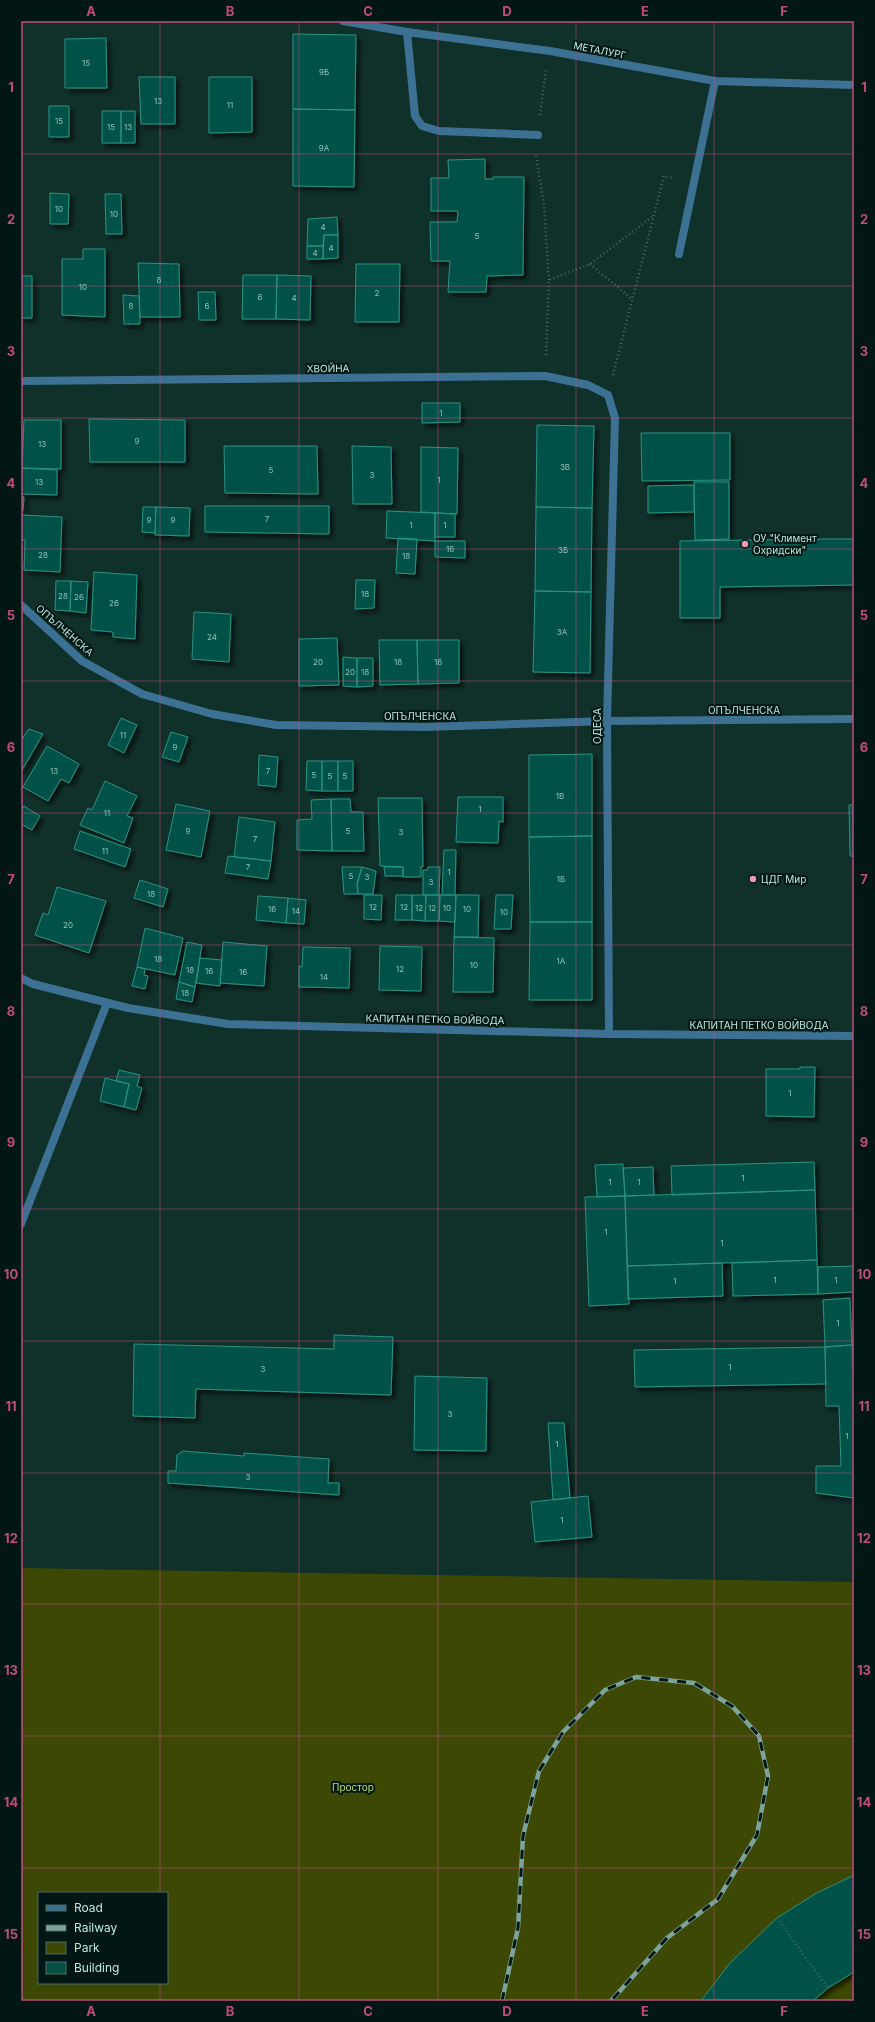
<svg xmlns="http://www.w3.org/2000/svg" width="875" height="2022" viewBox="0 0 875 2022" font-family="Inter,sans-serif">
<style>
.green{fill:#3d4804;fill-rule:evenodd}
.building{fill:#065146;stroke:#289482;filter:url(#shadow)}
.lines{fill:none;stroke-linecap:round;stroke-linejoin:round}
.path{stroke:#456962;stroke-width:2.5;stroke-dasharray:1 3;stroke-linecap:butt}
.service{stroke:#3c7194;stroke-width:8}
.minor{stroke:#3c7194;stroke-width:8}
.rail-casing{stroke:#7ca49c;stroke-width:4.5}
.rail{stroke:#021713;stroke-width:3;stroke-dasharray:9;stroke-linecap:butt}
.grid{fill:none;stroke:#c04c7c;stroke-width:1;stroke-opacity:0.55}
.poi-dot{fill:#f09ab5;stroke:#021713;stroke-width:1.5}
.labels{text-anchor:middle;stroke-width:4;stroke-linejoin:round;paint-order:stroke}
.number-label{font-size:8px;fill:#8ec2b8}
.street-label{font-size:10px;fill:#bbe8de;stroke:#021713}
.poi-label{font-size:10px;fill:#bbe8de;stroke:#021713;text-anchor:start}
.park-label{font-size:10px;fill:#c2db66;stroke:#021713}
.neatline{fill:none;stroke:#c04c7c;stroke-width:1.5}
.grid-label{font-size:13px;text-anchor:middle;font-weight:bold;fill:#c04c7c}
</style>
<defs>
<filter id="shadow"><feDropShadow dx="3.5" dy="3.5" stdDeviation="2" flood-color="#0009"/></filter>
</defs>
<rect width="100%" height="100%" fill="#10302a"/>
<path class="green" d="M21,1568L854,1582V2001H21ZM39,1893H167V1983H39Z"/>
<path class="building" d="M293,34L356,35L355,110L293,109Z
M106,38L107,88H65V39Z
M139,77H175V124H141Z
M209,77H252V132L209,133Z
M49,106H69V137H49Z
M293,109L355,110L354,187L293,186Z
M102,111H121V143H102Z
M121,111H135V143H121Z
M485,159V179H493V177H524L523,275L487,276L486,292H448L450,261H431L430,222H457L458,211H431V178H449L448,160Z
M50,193L69,194L68,224H50Z
M105,194H121L122,234H106Z
M337,217L338,235H324L323,246H307L308,219Z
M324,235H338V258L323,259Z
M307,246H323V259H307Z
M83,249H105V317L62,315V259H83Z
M138,263L179,264L180,317H140Z
M356,264H400L399,322H355Z
M243,275H277L276,319H242Z
M277,275L311,276L310,320L276,319Z
M21,276H32V318H21Z
M198,292H215L216,320H199Z
M123,295L139,296L140,324H124Z
M422,403H460V422L422,423Z
M89,419L185,420V462H90Z
M24,420H61V469L22,468Z
M537,425L594,426L592,508L536,507Z
M641,433H730V480L642,481Z
M224,446H317L318,494L225,493Z
M352,446L391,447L392,504H353Z
M421,447L458,448L457,514L421,512Z
M21,468L57,470V495L21,494Z
M694,482H729V539L695,540Z
M694,485V512L648,513V486Z
M21,496L24,497L23,511L21,510Z
M205,506H329V534L205,532Z
M143,507H156L155,533L142,532Z
M156,507L190,508L189,536L155,535Z
M536,507L592,508L591,592L535,591Z
M387,511L435,513V541L386,538Z
M435,513L455,514V537H435Z
M21,515L62,517L60,572L24,570L25,540H21Z
M398,538L417,539L415,574L396,573Z
M827,539H854V585L720,587V618H680V541Z
M435,541H465V558L435,557Z
M94,572L137,575L135,639L113,637V632L91,630Z
M356,580H375L374,608L355,609Z
M56,581H71L70,611L55,610Z
M71,581L88,582L86,613L70,611Z
M535,591L591,592L590,673L533,672Z
M194,612L231,614L229,662L192,659Z
M337,638L339,685L299,686V639Z
M379,640H417L418,684L380,685Z
M417,640H459V683L418,684Z
M343,657L357,658V687L343,686Z
M357,658H373V686L357,687Z
M121,718L137,725L124,753L108,745Z
M29,729L43,734L21,772V740Z
M171,732L188,737L179,762L162,757Z
M47,746L79,764L69,783L61,779L48,801L23,787Z
M592,754V836L529,837V755Z
M259,755L278,757L276,787L258,785Z
M307,761H322V791L306,790Z
M322,761H338V791H322Z
M338,761H353V791H338Z
M105,781L137,796L127,816L133,818L124,843L80,825L88,808L92,810Z
M458,797H503V822L499,821L498,843L456,842Z
M378,798H422L423,867H421V877H403V867L380,866Z
M331,799H350L351,812H363L364,851H332Z
M331,799L332,851L297,850V820L312,819L311,800Z
M176,804L210,811L201,857L166,850Z
M849,805H854V856H850Z
M24,806L40,816L32,830L21,824V810Z
M239,817L275,822L271,861L234,857Z
M80,831L131,849L125,867L74,849Z
M592,836V922H530L529,837Z
M444,850H456L455,895H442Z
M228,856L271,861L268,879L225,873Z
M342,867H362L357,884L358,894H344Z
M362,867L376,871L373,894H358L357,884Z
M384,867H403V876H385Z
M428,867H440L439,895H423V870H427Z
M140,880L168,889L163,907L134,898Z
M57,887L106,901L89,953L35,935L43,913L48,915Z
M364,895H382L381,920L364,919Z
M396,895H412V920H395Z
M412,895H426L425,921L412,920Z
M426,895H440L439,921H425Z
M440,895H456L455,922L439,921Z
M456,895H479L478,937H454Z
M496,895H513L511,929H494Z
M258,896L288,898L286,923L256,920Z
M288,898L306,900L304,924L286,923Z
M530,922H592V1000H529Z
M145,928L183,938L175,975L137,967Z
M454,937L494,938L493,992H453Z
M187,942L202,945L195,987L179,982Z
M223,942L267,946L264,986L220,983Z
M380,946L422,947L421,991L379,990Z
M303,947L350,948L349,988L299,987V966L302,967Z
M200,958L222,960L220,986L196,983Z
M137,967L145,969L144,975L148,976L145,989L132,986Z
M179,982L195,987L192,1002L176,999Z
M800,1067H815L814,1117L766,1116V1069H800Z
M119,1070L140,1075L137,1086L142,1088L136,1110L124,1107L129,1084L116,1081Z
M105,1078L129,1084L124,1107L100,1101Z
M814,1162L815,1190L672,1195L671,1166Z
M623,1164L625,1196L597,1197L595,1165Z
M653,1167L654,1195L625,1196L623,1168Z
M815,1190L817,1260L627,1266L625,1196Z
M625,1196L629,1304L589,1306L585,1197Z
M817,1260L818,1294L733,1296L732,1263Z
M722,1263L723,1296L628,1299L627,1266Z
M854,1266V1292L818,1294V1267Z
M850,1298L852,1345L825,1347L823,1300Z
M334,1335L393,1337L391,1395L196,1389L195,1418L133,1416L134,1344L334,1349Z
M852,1345L854,1388V1498L816,1493V1466H841L839,1406H826L825,1347Z
M825,1347L826,1384L635,1387L634,1350Z
M415,1376L487,1378L486,1451L414,1450Z
M548,1423H564L570,1498L553,1500Z
M183,1451L244,1456V1453L329,1459L328,1483H339V1495L168,1483V1471H176L177,1455Z
M588,1496L592,1537L535,1542L531,1502Z
M854,1875V1972L828,1988L813,2001H701L730,1963L777,1918L815,1894Z"/>
<g class="lines">
<path class="path" d="M540,115L546,70
M536,156L544,206L549,280
M590,264L632,299
M546,355L549,280L590,264L652,217
M613,375L664,176L673,178
M777,1918L828,1988"/>
<path class="service" d="M407,32L415,116L422,126L439,131L538,135
M679,254L715,81
M21,1224L107,1003"/>
<path class="minor" d="M343,21L407,32L550,51L715,81L854,85
M21,381L545,376L588,385L608,395L615,418L607,721L609,1034
M21,605L82,661L142,694L212,714L276,725L426,727L607,721L854,719
M21,978L33,984L128,1008L228,1024L609,1034L854,1036"/>
<defs>
<path id="rail" d="M502,2001L518,1928L523,1836L539,1771L563,1732L605,1690L636,1677L694,1683L732,1706L759,1736L768,1776L757,1835L718,1899L667,1938L611,2001"/>
</defs>
<use href="#rail" class="rail-casing"/>
<use href="#rail" class="rail"/>
</g>
<path class="grid" d="M160,21V1893M299,21V2001M438,21V2001M576,21V2001M714,21V2001M21,154H854M21,286H854M21,418H854M21,549H854M21,681H854M21,813H854M21,945H854M21,1077H854M21,1209H854M21,1341H854M21,1473H854M21,1604H854M21,1736H854M21,1868H854M160,1983V2001"/>
<g class="poi-dot">
<circle cx="745" cy="544" r="4"/>
<circle cx="753" cy="879" r="4"/>
</g>
<g class="labels">
<g class="number-label">
<text x="86" y="66">15</text>
<text x="324" y="75">9Б</text>
<text x="158" y="104">13</text>
<text x="230" y="108">11</text>
<text x="59" y="124">15</text>
<text x="111" y="130">15</text>
<text x="128" y="130">13</text>
<text x="324" y="151">9А</text>
<text x="59" y="212">10</text>
<text x="114" y="217">10</text>
<text x="323" y="230">4</text>
<text x="477" y="239">5</text>
<text x="331" y="251">4</text>
<text x="315" y="256">4</text>
<text x="159" y="283">8</text>
<text x="83" y="290">10</text>
<text x="377" y="296">2</text>
<text x="260" y="300">6</text>
<text x="294" y="301">4</text>
<text x="131" y="309">8</text>
<text x="207" y="309">6</text>
<text x="441" y="416">1</text>
<text x="137" y="444">9</text>
<text x="42" y="447">13</text>
<text x="565" y="470">3В</text>
<text x="271" y="473">5</text>
<text x="372" y="478">3</text>
<text x="439" y="483">1</text>
<text x="39" y="485">13</text>
<text x="267" y="522">7</text>
<text x="149" y="523">9</text>
<text x="173" y="523">9</text>
<text x="411" y="528">1</text>
<text x="445" y="528">1</text>
<text x="450" y="552">16</text>
<text x="563" y="553">3Б</text>
<text x="43" y="558">28</text>
<text x="406" y="559">18</text>
<text x="365" y="597">18</text>
<text x="63" y="599">28</text>
<text x="79" y="600">26</text>
<text x="114" y="606">26</text>
<text x="562" y="635">3А</text>
<text x="212" y="640">24</text>
<text x="318" y="665">20</text>
<text x="398" y="665">18</text>
<text x="438" y="665">16</text>
<text x="350" y="675">20</text>
<text x="365" y="675">18</text>
<text x="123" y="738">11</text>
<text x="175" y="750">9</text>
<text x="54" y="774">13</text>
<text x="268" y="774">7</text>
<text x="314" y="778">5</text>
<text x="330" y="779">5</text>
<text x="345" y="779">5</text>
<text x="560" y="799">1В</text>
<text x="480" y="812">1</text>
<text x="107" y="816">11</text>
<text x="188" y="834">9</text>
<text x="348" y="834">5</text>
<text x="401" y="835">3</text>
<text x="255" y="842">7</text>
<text x="105" y="854">11</text>
<text x="248" y="870">7</text>
<text x="449" y="875">1</text>
<text x="351" y="879">5</text>
<text x="367" y="880">3</text>
<text x="561" y="882">1Б</text>
<text x="431" y="885">3</text>
<text x="151" y="897">18</text>
<text x="373" y="910">12</text>
<text x="404" y="910">12</text>
<text x="419" y="911">12</text>
<text x="432" y="911">12</text>
<text x="447" y="911">10</text>
<text x="272" y="912">16</text>
<text x="467" y="912">10</text>
<text x="296" y="914">14</text>
<text x="504" y="915">10</text>
<text x="68" y="928">20</text>
<text x="158" y="962">18</text>
<text x="561" y="964">1А</text>
<text x="474" y="968">10</text>
<text x="400" y="972">12</text>
<text x="190" y="973">18</text>
<text x="209" y="974">16</text>
<text x="243" y="975">16</text>
<text x="324" y="980">14</text>
<text x="185" y="996">18</text>
<text x="790" y="1096">1</text>
<text x="743" y="1181">1</text>
<text x="610" y="1185">1</text>
<text x="639" y="1185">1</text>
<text x="606" y="1235">1</text>
<text x="722" y="1246">1</text>
<text x="775" y="1283">1</text>
<text x="836" y="1283">1</text>
<text x="675" y="1284">1</text>
<text x="838" y="1326">1</text>
<text x="730" y="1370">1</text>
<text x="263" y="1372">3</text>
<text x="450" y="1417">3</text>
<text x="847" y="1439">1</text>
<text x="557" y="1447">1</text>
<text x="248" y="1480">3</text>
<text x="562" y="1523">1</text>
</g>
<g class="street-label">
<text transform="translate(600 50) rotate(11)" y="4">МЕТАЛУРГ</text>
<text transform="translate(328 368) rotate(-1)" y="4">ХВОЙНА</text>
<text transform="translate(65 630) rotate(41)" y="4">ОПЪЛЧЕНСКА</text>
<text x="744" y="714">ОПЪЛЧЕНСКА</text>
<text x="420" y="720">ОПЪЛЧЕНСКА</text>
<text transform="translate(597 726) rotate(-90)" y="4">ОДЕСА</text>
<text transform="translate(435 1019) rotate(1)" y="4">КАПИТАН ПЕТКО ВОЙВОДА</text>
<text x="759" y="1029">КАПИТАН ПЕТКО ВОЙВОДА</text>
</g>
<g class="poi-label">
<text x="753" y="542">ОУ "Климент<tspan x="753" dy="12">Охридски"</tspan></text>
<text x="761" y="883">ЦДГ Мир</text>
</g>
<g class="park-label">
<text x="353" y="1791">Простор</text>
</g>
</g>
<rect width="875" height="2022" fill="none" stroke="#021713" stroke-width="44"/>
<rect x="38" y="1892" width="130" height="92" fill="#021713" stroke="#4c6b64"/>
<rect x="46" y="1905" width="20" height="6" fill="#3c7194" stroke="#4c6b64"/>
<text x="74" y="1912" font-size="12" fill="#bbe8de">Road</text>
<rect x="46" y="1925" width="20" height="6" fill="#7ca49c" stroke="#4c6b64"/>
<text x="74" y="1932" font-size="12" fill="#bbe8de">Railway</text>
<rect x="46" y="1942" width="20" height="12" fill="#3d4804" stroke="#4c6b64"/>
<text x="74" y="1952" font-size="12" fill="#bbe8de">Park</text>
<rect x="46" y="1962" width="20" height="12" fill="#065146" stroke="#4c6b64"/>
<text x="74" y="1972" font-size="12" fill="#bbe8de">Building</text>
<rect x="22" y="22" width="831" height="1978" class="neatline"/>
<g class="grid-label">
<text x="91" y="16">A</text>
<text x="230" y="16">B</text>
<text x="368" y="16">C</text>
<text x="507" y="16">D</text>
<text x="645" y="16">E</text>
<text x="784" y="16">F</text>
<text x="11" y="92">1</text>
<text x="864" y="92">1</text>
<text x="11" y="224">2</text>
<text x="864" y="224">2</text>
<text x="11" y="356">3</text>
<text x="864" y="356">3</text>
<text x="11" y="488">4</text>
<text x="864" y="488">4</text>
<text x="11" y="620">5</text>
<text x="864" y="620">5</text>
<text x="11" y="752">6</text>
<text x="864" y="752">6</text>
<text x="11" y="884">7</text>
<text x="864" y="884">7</text>
<text x="11" y="1016">8</text>
<text x="864" y="1016">8</text>
<text x="11" y="1147">9</text>
<text x="864" y="1147">9</text>
<text x="11" y="1279">10</text>
<text x="864" y="1279">10</text>
<text x="11" y="1411">11</text>
<text x="864" y="1411">11</text>
<text x="11" y="1543">12</text>
<text x="864" y="1543">12</text>
<text x="11" y="1675">13</text>
<text x="864" y="1675">13</text>
<text x="11" y="1807">14</text>
<text x="864" y="1807">14</text>
<text x="11" y="1939">15</text>
<text x="864" y="1939">15</text>
<text x="91" y="2016">A</text>
<text x="230" y="2016">B</text>
<text x="368" y="2016">C</text>
<text x="507" y="2016">D</text>
<text x="645" y="2016">E</text>
<text x="784" y="2016">F</text>
</g>
</svg>
